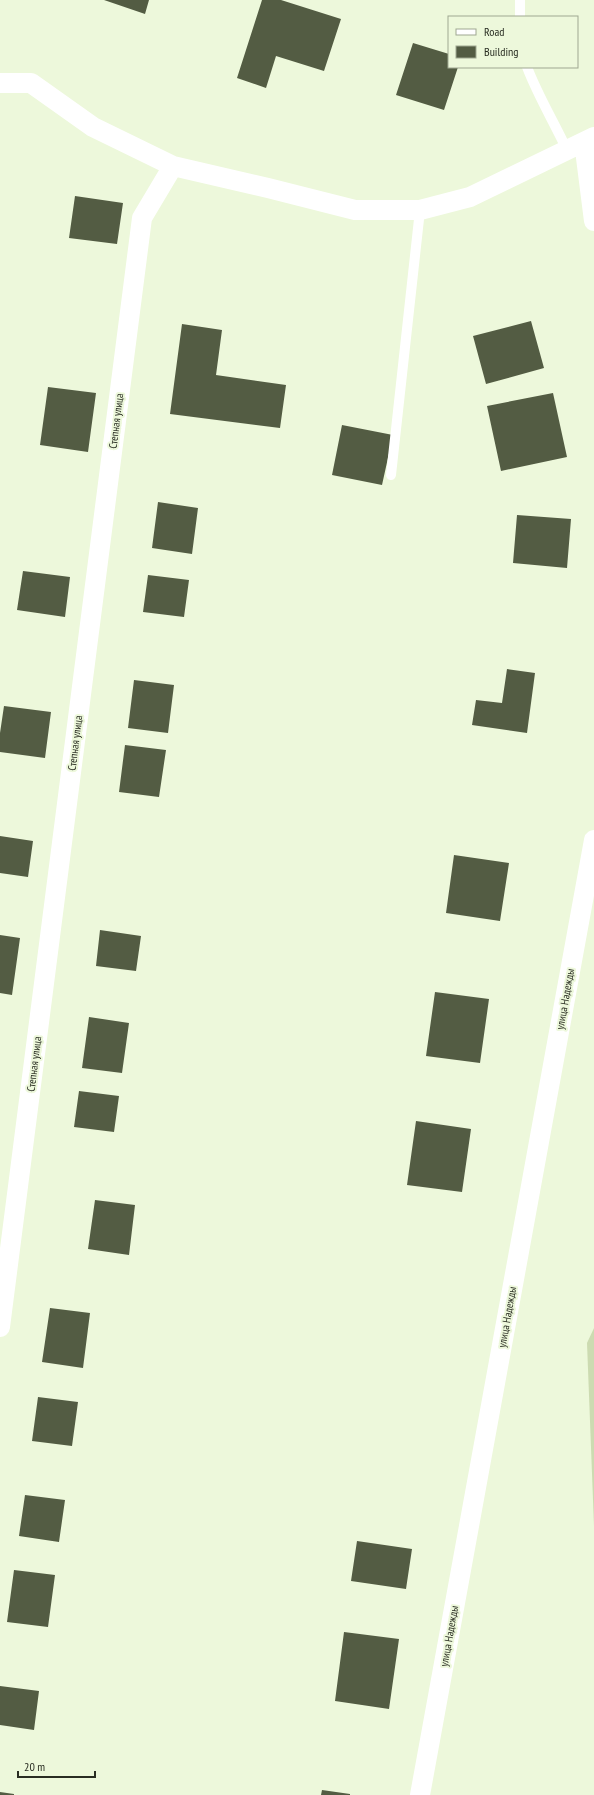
<svg xmlns="http://www.w3.org/2000/svg" width="594" height="1795" viewBox="0 0 594 1795" font-family="'PT Sans Narrow',sans-serif">
<style>
.green{fill:#ccdbb1}
.building{fill:#535c43}
.lines{fill:none;stroke-linecap:round;stroke-linejoin:round}
.lane{stroke:#fff;stroke-width:10}
.street{stroke:#fff;stroke-width:20}
.labels{text-anchor:middle;stroke-width:4;stroke-linejoin:round;paint-order:stroke}
.street-label{font-size:11px;fill:#292d22;stroke:#edf8db}
</style>
<rect width="100%" height="100%" fill="#edf8db"/>
<path class="green" d="M594,1328V1526L587,1343Z"/>
<path class="building" d="M104,0H149L145,14Z
M262,0H281L341,19L324,71L276,56L266,88L237,78Z
M413,43L449,54V67H458L444,110L396,95Z
M75,196L123,203L117,244L69,238Z
M531,321L544,368L486,384L473,336Z
M182,324L222,330L216,375L286,385L280,428L170,414Z
M48,387L96,393L88,452L40,445Z
M553,393L567,457L501,471L487,406Z
M342,425L393,435L382,485L332,475Z
M158,502L198,508L192,554L152,548Z
M517,515L571,519L567,568L513,563Z
M23,571L70,577L65,617L17,610Z
M148,575L189,580L184,617L143,612Z
M507,669L535,673L527,733L472,725L476,700L502,703Z
M134,680L174,685L168,733L128,728Z
M4,706L51,712L45,758L0,752V733Z
M125,745L166,750L159,797L119,792Z
M0,836L33,841L28,877L0,873Z
M454,855L509,863L500,921L446,913Z
M100,930L141,936L136,971L96,966Z
M0,935L20,938L12,995L0,993Z
M435,992L489,999L480,1063L426,1056Z
M89,1017L129,1023L122,1073L82,1068Z
M79,1091L119,1096L114,1132L74,1127Z
M416,1121L471,1129L462,1192L407,1185Z
M95,1200L135,1205L129,1255L88,1249Z
M50,1308L90,1313L83,1368L42,1362Z
M38,1397L78,1402L72,1446L32,1441Z
M25,1495L65,1500L59,1542L19,1536Z
M357,1541L412,1549L406,1589L351,1581Z
M14,1570L55,1575L48,1627L7,1622Z
M344,1632L399,1639L389,1709L335,1701Z
M0,1686L39,1691L34,1730L0,1725Z
M322,1790L350,1794V1795H321Z
M0,1792L14,1794V1795H0Z"/>
<g class="lines">
<path class="lane" d="M520,17V0
M527,67C538,96 554,122 567,150
M391,475L420,210"/>
<path class="street" d="M0,83H31L93,127L173,166L268,188L355,210H420L470,197L594,137
M584,142L594,221
M0,1327L142,218L173,166
M420,1795L594,840"/>
</g>
<g class="labels">
<g class="street-label">
<text transform="translate(116 421) rotate(-83)" y="4">Степная улица</text>
<text transform="translate(75 743) rotate(-83)" y="4">Степная улица</text>
<text transform="translate(565 999) rotate(-80)" y="4">улица Надежды</text>
<text transform="translate(34 1064) rotate(-83)" y="4">Степная улица</text>
<text transform="translate(507 1317) rotate(-80)" y="4">улица Надежды</text>
<text transform="translate(449 1636) rotate(-80)" y="4">улица Надежды</text>
</g>
</g>
<rect x="448" y="16" width="130" height="52" fill="#edf8db" stroke="#9fa791"/>
<rect x="456" y="29" width="20" height="6" fill="#ffffff" stroke="#9fa791"/>
<text x="484" y="36" font-size="12" fill="#292d22">Road</text>
<rect x="456" y="46" width="20" height="12" fill="#535c43" stroke="#9fa791"/>
<text x="484" y="56" font-size="12" fill="#292d22">Building</text>
<path d="M18 1771v6h77v-6" fill="none" stroke="#292d22" stroke-width="2"/>
<text x="24" y="1771" font-size="12" fill="#292d22" stroke="#edf8db" stroke-width="3" paint-order="stroke">20 m</text>
</svg>
